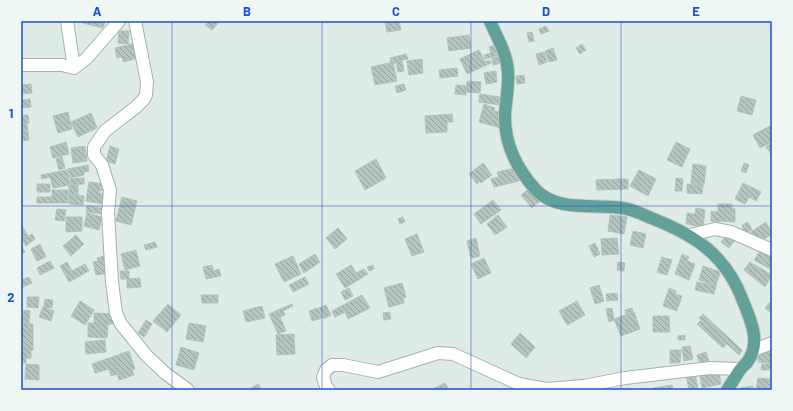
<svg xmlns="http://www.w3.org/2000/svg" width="793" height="411" viewBox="0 0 793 411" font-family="Barlow,sans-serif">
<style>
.building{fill:url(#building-back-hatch);stroke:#b1c4bf}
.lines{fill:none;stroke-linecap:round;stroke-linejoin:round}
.minor-casing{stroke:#a2b3af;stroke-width:14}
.major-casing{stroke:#c1c8c7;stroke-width:14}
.minor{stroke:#fff;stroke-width:12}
.major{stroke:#62a199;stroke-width:12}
.grid{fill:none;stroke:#1d4ed8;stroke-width:1;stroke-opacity:0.55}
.neatline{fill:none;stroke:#1d4ed8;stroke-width:1.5}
.grid-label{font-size:13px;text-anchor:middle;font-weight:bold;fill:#1d4ed8}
</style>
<defs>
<pattern id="building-back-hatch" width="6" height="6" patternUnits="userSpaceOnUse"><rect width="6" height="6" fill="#b4c5c0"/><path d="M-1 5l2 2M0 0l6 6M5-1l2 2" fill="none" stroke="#92a19d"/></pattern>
</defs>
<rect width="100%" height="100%" fill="#dfebe7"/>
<path class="building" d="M83,21H105L103,28L83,23Z
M209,21H220L212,30L205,25Z
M385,21H399L401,30L387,32Z
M546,26L549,31L541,34L539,29Z
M119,31H129L128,44L118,43Z
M532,32L534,41L529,42L527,33Z
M469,35L471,48L449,51L447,38Z
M136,43L139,58L123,62L122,57L117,58L115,48Z
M499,44L502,54L485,59L484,55L491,53L489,47Z
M582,44L586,50L580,54L576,48Z
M553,48L557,60L549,62L545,51Z
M479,50L485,62L490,60L491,63L467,74L460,59Z
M544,52L547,62L539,65L536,54Z
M406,54L408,59L402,60L404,71L398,72L396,63L391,64L390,58Z
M504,55L506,62L493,65L492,58Z
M422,59L423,73L409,75L407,61Z
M393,62L397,81L375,85L371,67Z
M457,68L458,76L440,78L439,70Z
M496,71L497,82L486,84L484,73Z
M524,75L525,83L517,84L516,76Z
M467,81L481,82L480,93L466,92Z
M31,84L32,93L21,94V85Z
M404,84L406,90L397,93L395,86Z
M456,85L466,86V95L455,94Z
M480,94L500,97L499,105L479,102Z
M741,96L756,100L752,115L737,111Z
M30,99L31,107L21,108V100Z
M484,104L495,108L494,111L504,113L501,128L479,122Z
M68,112L72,129L58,133L53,116Z
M91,113L97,128L78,137L71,122Z
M452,114L453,122H447V132L426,133L425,116Z
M21,115H28L29,123L21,124Z
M21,124H27L29,140L21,141Z
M772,125V142L760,148L753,135Z
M66,142L69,154L53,158L50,147Z
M676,142L690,149L682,167L667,160Z
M772,143V155L766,147Z
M85,146L87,161L73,163L71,148Z
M110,146L119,149L115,164L106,161Z
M62,157L65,168L59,170L56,159Z
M376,159L386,178L365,190L355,171Z
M483,163L492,175L481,183L480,181L477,184L469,174Z
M744,163L749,165L746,173L741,171Z
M693,164L706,166L704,185L691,183Z
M88,165L89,171L84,172V175L70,178L68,169Z
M516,168L519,181L494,187L491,179L499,177L497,172Z
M67,170L70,185L53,188L50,177L42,179L41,175Z
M639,170L656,179L648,196L630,186Z
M84,178V184L71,185L70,179Z
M676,178L683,179L682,191H675Z
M619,179H628V189L597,190L596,180Z
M89,182L103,184L102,191L99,190V193L106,194L104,204L86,201Z
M743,183L761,192L756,201L749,197L745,204L735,199Z
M37,184H50V192H37Z
M687,184L703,185L702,194L687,193Z
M69,185H78V195H69Z
M530,188L541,200L532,208L521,195Z
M52,190H68V203H37V197H52Z
M69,195L84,196L83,205L69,204Z
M122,197L137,201L131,225L116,221Z
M493,200L501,210L481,224L474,214Z
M718,204H732V208L735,209V222L711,221V211L718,212Z
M87,206L102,208L101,214L86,212Z
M696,208L705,210L703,227L686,224L687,213L695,214Z
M57,209L66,210L64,221L55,220Z
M87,213L102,217L99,230L84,226Z
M498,215L507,227L495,235L487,224Z
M610,215L627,217L624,234L608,231Z
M66,217H82V231L66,232Z
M403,217L405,222L400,224L398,219Z
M748,222L752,230L745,233L742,225Z
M766,222L772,234L758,243L751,232Z
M21,224L28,236L21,240Z
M338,228L347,239L335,249L326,238Z
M633,231L646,234L643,248L630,245Z
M32,234L35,239L26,246L22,240Z
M417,234L424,252L412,256L405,239Z
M728,234L735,240L729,248L721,242Z
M76,235L84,244L71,256L63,246Z
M476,238L480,256L471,258L467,241Z
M617,238L619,254L602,255L601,239Z
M155,242L157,247L146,250L144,245Z
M595,243L600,254L594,257L589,246Z
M40,244L46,257L37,261L31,249Z
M21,245L25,252L21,254Z
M761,249L772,256V270L754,260Z
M136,250L140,266L125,270L121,254Z
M315,254L320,262L304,273L299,264Z
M682,254L689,257L687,261L695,264L689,280L675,274Z
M105,256L109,273L96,275L93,262L98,261L97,258Z
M293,256L301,274L284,282L275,264Z
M662,257L672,260L667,275L657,272Z
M484,258L491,273L478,279L471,264Z
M50,261L54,268L40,275L37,268Z
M67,262L72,271L85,264L89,271L69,282L60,266Z
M618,262L625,263L624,271L617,270Z
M750,262L772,275L765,287L744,270Z
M212,265L214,271L219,269L221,276L206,279L203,267Z
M351,265L356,273L364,269L368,274L345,288L336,274Z
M373,265L374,269L369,271L367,267Z
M703,266L720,272L716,286L699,280Z
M120,271H129V279L140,278L141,287L127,288V279H121Z
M29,277L32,283L21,288V280Z
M305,277L309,284L293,292L289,285Z
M697,282L716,286L714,294L695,290Z
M402,283L406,297L403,298L404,303L389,307L384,288Z
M599,285L604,301L595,304L590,288Z
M349,288L353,296L345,300L341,292Z
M669,288L676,291L675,294L682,296L677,311L663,306Z
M617,293L618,300L607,301L606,294Z
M201,295H218V303H202Z
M362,295L370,308L348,319L345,312L335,317L332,311Z
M27,297H39L38,308L27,307Z
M45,299L53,300L52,308L44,307Z
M772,300V314L765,308Z
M80,301L94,310L85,325L71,316Z
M577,301L585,315L567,325L559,311Z
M168,304L181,315L167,332L153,321Z
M292,304L293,306L283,311L285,315L280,317L286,331L278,334L269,314Z
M326,305L331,315L324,319L319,308Z
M262,306L265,318L246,322L243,311Z
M43,307L54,311L51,321L39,317Z
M318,308L322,318L312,321L309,311Z
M612,308L614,320L609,322L606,309Z
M632,308L633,312L626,314L625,310Z
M24,310L30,311L29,323L22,322Z
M21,311L22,323L33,324V350H31V358H26V363H21Z
M390,312L391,319L384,320L383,313Z
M634,312L640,329L621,336L614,319Z
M94,313L114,314L113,324H108L107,338L88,337V323H94Z
M703,314L742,350L739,355L727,344L723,348L697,324L701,320L699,318Z
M653,316H669L670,332H653Z
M146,320L152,324L144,337L138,333Z
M189,323L206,326L203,342L186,339Z
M520,333L535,347L526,358L511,344Z
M294,334L295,354L277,355L276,335Z
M685,335V340H678V336Z
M105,340L106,352L86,354L85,342Z
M690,346L693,359L684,361L682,347Z
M181,347L199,353L194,370L176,365Z
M758,349L772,350V363L758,362Z
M670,350H681L680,363H670Z
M129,351L135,369L132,370L134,375L119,380L117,374L111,376L109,369L95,373L92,364Z
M706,352L709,362L700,365L697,355Z
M26,364L39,365V380L25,379Z
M762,364H770V370H761Z
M719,372L721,384L702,388L700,376Z
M695,373L698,390H689L686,375Z
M758,378L770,379L769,390H756Z
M445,383L449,390H431Z
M258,384L262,390H248Z
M672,385L673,390H654L653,388Z
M753,386V390H740V388Z"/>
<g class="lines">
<defs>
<path id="minor" d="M67,21L74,68
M135,21L147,82L146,95L144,99L136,107L105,131L94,147V155L102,165L110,190L108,213L112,282L116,313L121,324L146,355L165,373L188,390
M21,65H62L74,68L86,59L119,21
M690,235L715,229L731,232L772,250
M754,350L772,343
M329,390L326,387L323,377L326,370L332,365H343L378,372L438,353L453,354L519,384L546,389L584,386L625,378L710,368L740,369"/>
<path id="major" d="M490,21C497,38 507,53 508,72C509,86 506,100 505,114C504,144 516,168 536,190C557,212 595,204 622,208C632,209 642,214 651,218C695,235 726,255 743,301C751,321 761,342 748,361C746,365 742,366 740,370C735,377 732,383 727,390"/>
</defs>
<use href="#minor" class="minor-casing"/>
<use href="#major" class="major-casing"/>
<use href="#minor" class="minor"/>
<use href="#major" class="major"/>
</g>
<path class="grid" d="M172,21V390M322,21V390M471,21V390M621,21V390M21,206H772"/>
<rect width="793" height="411" fill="none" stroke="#eff7f4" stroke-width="44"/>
<rect x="22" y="22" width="749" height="367" class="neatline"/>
<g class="grid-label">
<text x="97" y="16">A</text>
<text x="247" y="16">B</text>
<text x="396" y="16">C</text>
<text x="546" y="16">D</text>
<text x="696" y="16">E</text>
<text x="11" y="118">1</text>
<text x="11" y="302">2</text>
</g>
</svg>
